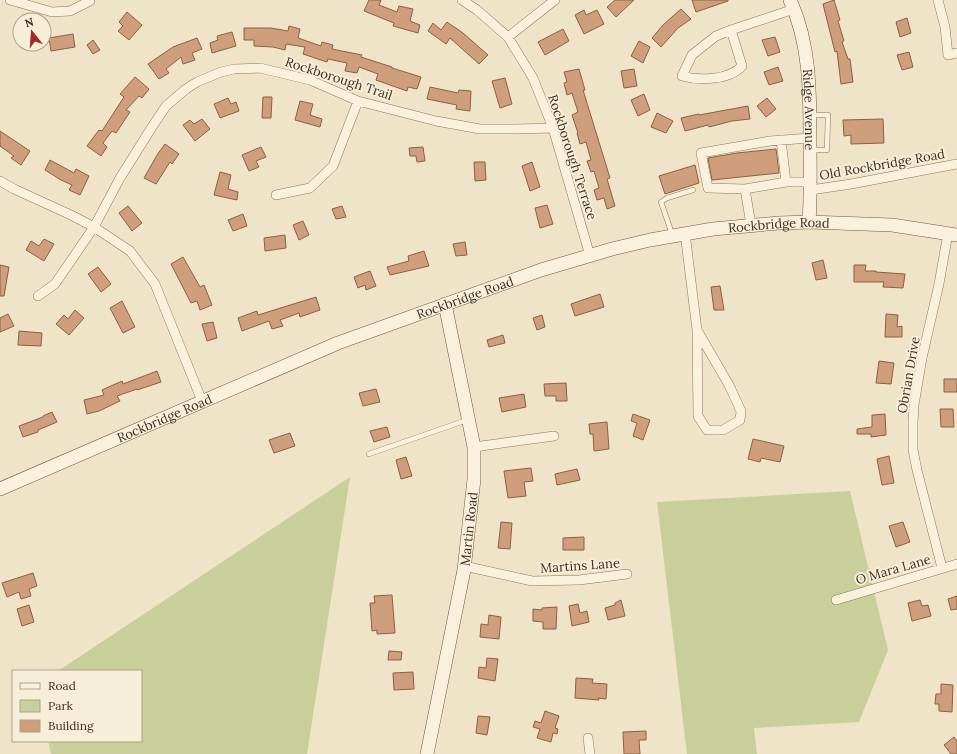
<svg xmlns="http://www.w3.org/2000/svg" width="957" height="754" viewBox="0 0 957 754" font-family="Lora,serif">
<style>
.green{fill:#c9cf9b}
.building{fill:#cf9f7d;stroke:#8d5f41}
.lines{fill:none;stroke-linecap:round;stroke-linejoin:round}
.lane-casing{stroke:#8d765c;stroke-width:5.5}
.street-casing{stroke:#8d765c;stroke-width:10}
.secondary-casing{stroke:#6f573f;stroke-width:14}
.lane{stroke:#faf1dc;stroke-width:4.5}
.street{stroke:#faf1dc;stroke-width:9}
.secondary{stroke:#faf1dc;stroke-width:13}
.labels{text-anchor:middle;stroke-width:4;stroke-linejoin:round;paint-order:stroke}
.street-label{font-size:13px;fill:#3d2e20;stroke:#f7eed8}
</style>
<rect width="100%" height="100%" fill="#f0e4c8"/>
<path class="green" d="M350,477L307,754H51L48,741H141V671H58Z
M850,491L888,650L859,722L754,728L757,754H687L657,502Z"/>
<path class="building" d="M369,0H381L379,5L397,12L399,6L413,9L410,21L420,25L418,33L393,26L394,23L364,11Z
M615,0H634L616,17L607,7Z
M692,0H728V1L696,12Z
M834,0L840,20L838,21L844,41L842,42L848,59H850L853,82L841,84L837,51L835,52L823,4Z
M681,9L691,19L678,28L661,47L652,38L663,25Z
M584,10L586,15L597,10L604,24L584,34L575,15Z
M127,12L142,25L129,40L118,31L123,26L119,22Z
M907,18L911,33L900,37L896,22Z
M447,22L463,33L488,55L479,64L450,38L446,44L428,31L433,23L441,30Z
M289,26L300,29L298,38L321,46L322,42L333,45L332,49L362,55L361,57L392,67V68L421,77L417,89L408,87L407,91L376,80L378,74L359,67L357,73L345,71L347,63L328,59L327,62L303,54L305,47L286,44L285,50L273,47L254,46V40H244V28H271L288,31Z
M563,29L569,41L545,55L538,42Z
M232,32L236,46L212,53L210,43L218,40L217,36Z
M73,34L75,47L51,51L49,38Z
M775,37L780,52L768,56L762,40Z
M197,38L202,49L192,53L195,60L183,64L181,57L166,69L169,73L159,79L148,64L173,47Z
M93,40L100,50L93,54L87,45Z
M639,41L650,47L643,63L631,56Z
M909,52L913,67L902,70L897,55Z
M778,67L783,81L769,85L764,72Z
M579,69L585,90H583L610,178L607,179L615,206L607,209L604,198L597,200L594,190L599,188L594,171L591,172L587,161L591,160L586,142L580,144L577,133H578L572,115L578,112L572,93L567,95L564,83L567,82L564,72Z
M634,69L637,86L624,88L621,71Z
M135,77L149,89L142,98L139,96L126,110L130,112L116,133L112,131L103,143L107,147L101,156L87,146L99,130L102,131L124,97L120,94Z
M505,78L512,104L500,108L492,81Z
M430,87L458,93L459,90L471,91L470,111L456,109L457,105L427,99Z
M644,94L650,110L638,116L631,100Z
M263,97H272L271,118H262Z
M228,98L231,104L236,102L239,111L220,118L214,104Z
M767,98L776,109L766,117L757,106Z
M300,101L313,104L310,115L322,119L320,127L295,120Z
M748,106L750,119L732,121L709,127L708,125L685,131L681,118L699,114V115Z
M657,113L673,121L666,133L651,127Z
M202,119L210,129L195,141L183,125L190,120L194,124Z
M883,119L884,143L851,144V135L844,136L843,120Z
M0,131L30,151L21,165L11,158L14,156L0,146Z
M165,144L179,154L172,164L170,162L156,184L144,178L157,155Z
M261,147L266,157L256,161L259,167L249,171L242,155Z
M423,147L425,161L417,162L416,156H410L409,148Z
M776,149L779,173L712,180L708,158L737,153Z
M50,160L74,173L76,169L89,176L80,195L69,190L72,185L61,180L45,170Z
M474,162H485L486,180L475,181Z
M532,162L540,187L530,191L522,166Z
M695,165L699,183L665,194L659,176Z
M220,172L231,175L228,189L238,192L237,200L214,195Z
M547,205L553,224L540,228L535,208Z
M128,206L142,223L132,231L119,213Z
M342,206L346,217L336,219L332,209Z
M243,214L247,226L233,231L228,220Z
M303,221L309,235L299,240L293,225Z
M285,235L286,248L265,251L264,238Z
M44,239L54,244L44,261L26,250L31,241L39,246Z
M465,242L467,255L456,256L453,244Z
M424,251L429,266L390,275L387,267L409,261L408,256Z
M183,257L200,287L204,285L212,305L200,310L197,301L191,303L171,264Z
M823,260L827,278L816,280L812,263Z
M0,265L9,267L4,296H0Z
M854,265H866L865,271H876V272L905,274L903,288L883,287L884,282H854Z
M98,267L111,284L101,292L88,274Z
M370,271L376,286L366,290L365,285L358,288L354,277Z
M720,286L724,310H714L711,287Z
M600,294L604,307L575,316L571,304Z
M316,297L320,310L300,317L299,313L280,320L283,326L272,329L269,321L242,331L238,318L257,311L258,315Z
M122,301L135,327L123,333L110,308Z
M75,310L84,318L69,335L56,324L64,315L68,319Z
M8,314L14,326L0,332V318Z
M886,314L898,315L897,327L902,326V337H885Z
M542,315L545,327L537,330L533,318Z
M213,322L217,338L207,341L202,324Z
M19,331L42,333L41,346L18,345Z
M503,335L505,343L489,347L487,340Z
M879,361L894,363L891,384L876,383Z
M157,371L161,382L137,390V389L117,396L120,401L99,411L87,414L84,400L104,395L102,390L122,381L123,384Z
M944,379H957V392H944Z
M566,383L567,401H556V396H545L544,384Z
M376,389L380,402L363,406L359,393Z
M524,394L526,407L502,412L499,398Z
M940,409H953L954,427H941Z
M52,412L57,422L38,430V432L23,437L19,426L43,417V416Z
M633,414L650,420L643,440L633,436L637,423L631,421Z
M885,414L886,435L871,437V434H857V429L872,427V415Z
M607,422L609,449L594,451L593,434H590L589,424Z
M387,427L390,437L374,442L370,431Z
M290,433L295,446L274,453L269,440Z
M753,439L784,446L780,462L761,458L760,462L748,459Z
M889,456L894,483L882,485L877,459Z
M406,457L412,476L401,479L396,460Z
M531,468L533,481L524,482L526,496L508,498L504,471Z
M577,469L580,480L557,485L555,474Z
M501,522L512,523L510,549L498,548Z
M903,522L910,542L896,547L889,526Z
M584,537V550H563V538Z
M33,573L37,586L29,589L31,596L21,599L19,592L7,597L2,583Z
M392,595L395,633L377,634V630L372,631L370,603H375L374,596Z
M957,596V609L951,610L948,599Z
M621,600L625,616L608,620L605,608L615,605V603Z
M920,600L922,606L928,605L931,616L912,621L908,603Z
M578,604L580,613L587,611L589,622L572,626L569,606Z
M29,605L34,622L22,626L17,609Z
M557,607L556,629H543V622L533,621V609L542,610V608Z
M489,615L501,617L499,639L480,637L481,624L488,625Z
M389,651L402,652L401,660H388Z
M487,658L498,659L495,681L478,678L479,667L486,668Z
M413,672L414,689L394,690L393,673Z
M576,678L593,679L592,683L607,684L606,699L598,698L599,700L575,698Z
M941,684L953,685L952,712L939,711V704H935L936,694H941Z
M545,711L559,716L555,728L558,729L557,734L553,733L551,742L537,738L540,729L533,727L535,721L541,723Z
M478,716L490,717L487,735L476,733Z
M646,731V740H639L640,754H624L623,732Z
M954,737L957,741V754H951L944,745Z"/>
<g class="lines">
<defs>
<path id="lane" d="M810,150H827L828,115H811
M672,234L661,202L667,198L693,190
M369,454L467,420"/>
<path id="street" d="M10,0L52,12L70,11L90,1
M462,0L477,10L508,37L533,78L553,128L590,256
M938,0L945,27L948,55L957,53
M731,30L742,66C730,80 699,81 682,76L692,55L716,36Z
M731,30L794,9
M508,37L555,0
M781,140L786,182H811
M0,181L14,189L71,215L94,227L130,251L155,284L202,401
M786,182L745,189L708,188L701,153L770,141L810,138
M745,189L751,225
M811,190L851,184L957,164
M276,195L310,188L333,166L358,101
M685,233L697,330L698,416L707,430H723L740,420L741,411L729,385L697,330
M38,296L55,284L94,227L120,178L152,127L166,106L186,89L197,82L221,72L234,69L260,68L310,80L358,101L436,121L480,129H516L553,128
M474,447L554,436
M464,566L532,581L579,580L627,574
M942,568L917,470L913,450V422L914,405L922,358L939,284L948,233
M836,600L957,564
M588,738L590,754"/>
<g id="secondary">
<path id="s1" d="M790,0C810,43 810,92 810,139C810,167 811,194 809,222"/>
<path id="s2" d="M0,489L338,343L541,270L612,249L650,240L713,229L779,223L809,222L892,225L957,235"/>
<path id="s3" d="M427,754L464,570L474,479V447L445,304"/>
</g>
</defs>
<use href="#lane" class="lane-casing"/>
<use href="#street" class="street-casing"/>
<use href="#secondary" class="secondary-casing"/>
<use href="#lane" class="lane"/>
<use href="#street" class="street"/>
<use href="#secondary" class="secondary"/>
</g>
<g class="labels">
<g class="street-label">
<text transform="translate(339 78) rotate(18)" y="5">Rockborough Trail</text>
<text dy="5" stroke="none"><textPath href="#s1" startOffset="112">Ridge Avenue</textPath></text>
<text transform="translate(573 157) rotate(72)" y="5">Rockborough Terrace</text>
<text transform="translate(882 164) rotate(-10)" y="5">Old Rockbridge Road</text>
<text dy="5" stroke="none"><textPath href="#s2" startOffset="827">Rockbridge Road</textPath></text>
<text dy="5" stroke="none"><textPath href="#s2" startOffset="503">Rockbridge Road</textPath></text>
<text transform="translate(908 375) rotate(-80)" y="5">Obrian Drive</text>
<text dy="5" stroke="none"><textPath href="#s2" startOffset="179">Rockbridge Road</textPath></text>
<text dy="5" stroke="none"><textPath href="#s3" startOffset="229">Martin Road</textPath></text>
<text transform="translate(580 565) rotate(-4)" y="5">Martins Lane</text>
<text transform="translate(893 569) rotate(-16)" y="5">O Mara Lane</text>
</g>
</g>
<rect x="12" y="670" width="130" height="72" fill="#f7eed8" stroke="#ada18e"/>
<rect x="20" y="683" width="20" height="6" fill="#faf1dc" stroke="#ada18e"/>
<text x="48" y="690" font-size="12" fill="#3d2e20">Road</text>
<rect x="20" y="700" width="20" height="12" fill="#c9cf9b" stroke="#ada18e"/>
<text x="48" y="710" font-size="12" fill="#3d2e20">Park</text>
<rect x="20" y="720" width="20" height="12" fill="#cf9f7d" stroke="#ada18e"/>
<text x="48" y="730" font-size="12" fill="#3d2e20">Building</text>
<g transform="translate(32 32) rotate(343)"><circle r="19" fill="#f7eed8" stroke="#ada18e"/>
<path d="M0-3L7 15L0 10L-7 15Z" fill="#9e2a2b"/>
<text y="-6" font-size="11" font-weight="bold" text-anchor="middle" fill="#3d2e20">N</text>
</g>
</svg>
